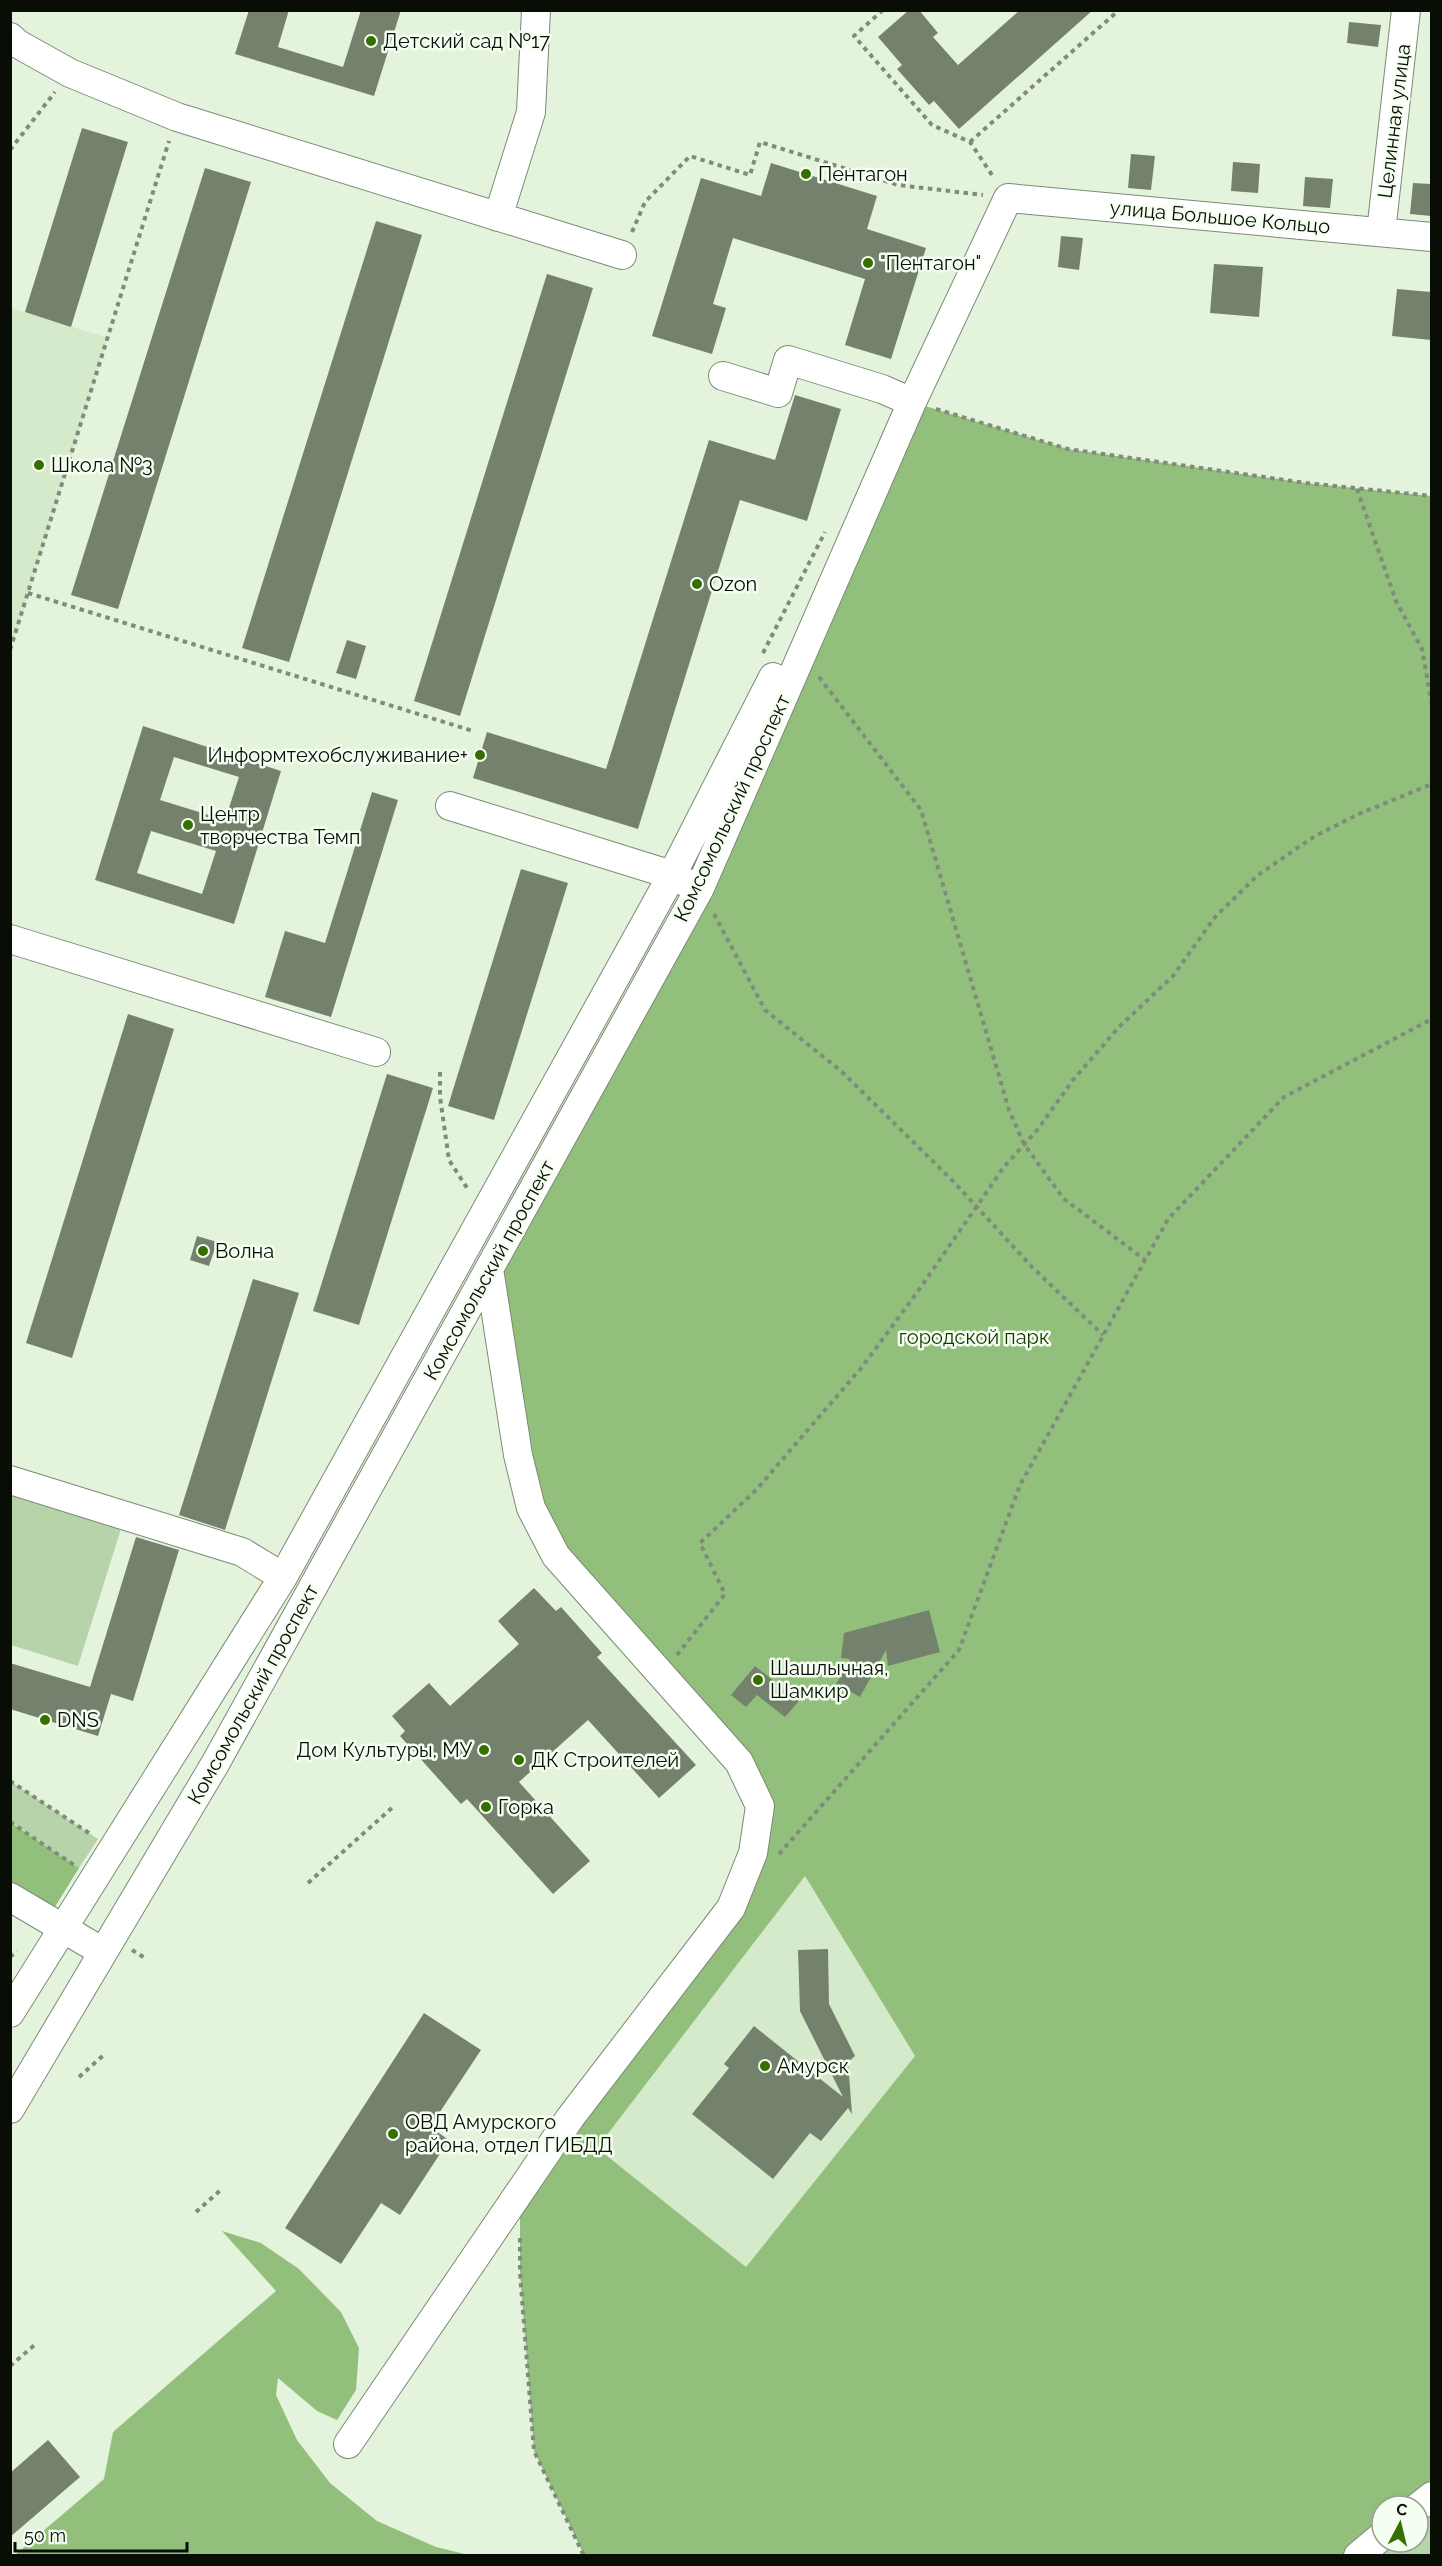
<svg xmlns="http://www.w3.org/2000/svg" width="1442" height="2566" viewBox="0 0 1442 2566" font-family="Raleway,sans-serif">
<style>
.built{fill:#d5e9cb}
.green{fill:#b6d3a9}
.forest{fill:#92c07c;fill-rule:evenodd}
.building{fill:#74826d;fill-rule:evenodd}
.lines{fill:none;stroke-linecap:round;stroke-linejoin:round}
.minor-casing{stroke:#7b8a75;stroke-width:30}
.path{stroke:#808b7b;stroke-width:4;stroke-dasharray:4.5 4.5;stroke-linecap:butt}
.minor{stroke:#fff;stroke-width:28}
.poi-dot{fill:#346f00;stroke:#f5fff1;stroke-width:2}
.labels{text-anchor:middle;stroke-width:5;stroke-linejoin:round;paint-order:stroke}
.poi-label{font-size:20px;fill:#080d06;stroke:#f5fff1;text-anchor:start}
.street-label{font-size:20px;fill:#080d06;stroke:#f5fff1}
.park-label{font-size:20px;fill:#183604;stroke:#f5fff1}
</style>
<rect width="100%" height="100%" fill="#e4f4dc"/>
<path class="built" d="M11,308L108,338L11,650Z
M805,1876L915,2056L746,2267L597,2148Z"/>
<path class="green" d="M10,1480L125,1516L78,1666L11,1645Z
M10,1781L98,1839L79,1868L11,1822Z
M1431,2496V2555L1358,2556L1382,2542H1418V2507Z"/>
<path class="forest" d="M912,402L1068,449L1306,483L1431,496L1432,2496L1418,2506H1382V2536L1358,2555H584L534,2451L520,2273V2205L731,1908L760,1806L556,1556L489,1269L700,888ZM805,1876L915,2056L746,2267L597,2148Z
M10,1822L79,1868L48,1918L11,1897Z
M222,2231L261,2243L299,2269L341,2312L359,2348L356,2390L337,2420L317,2411L278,2378L276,2395L297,2440L330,2483L377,2521L436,2547L469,2555H15L104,2479L113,2432L276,2291Z"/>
<path class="building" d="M249,10H289L278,47L343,67L361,10H401L374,96L235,54Z
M909,10H919L938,33L933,37L958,65L1020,10H1093L959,129L934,101L929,105L897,69L902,65L878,37Z
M1349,22L1381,25L1378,47L1347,43Z
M82,128L128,142L71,327L25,312Z
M1131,154L1155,156L1151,190L1128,188Z
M1233,162L1260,164L1258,193L1231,191Z
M771,163L877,196L867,229L926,248L891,359L845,345L865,279L733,238L713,304L726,308L712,354L652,336L701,178L761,196Z
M205,168L251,182L118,609L71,595Z
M1305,177L1333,179L1330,208L1303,206Z
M1413,183L1431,184V216L1410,214Z
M376,221L422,235L289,662L242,648Z
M1061,236L1083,238L1079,270L1058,267Z
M1214,264L1263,267L1259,317L1210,313Z
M547,274L593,288L460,716L414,701Z
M1397,289L1431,292V340L1392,336Z
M795,395L841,409L807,521L740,500L638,829L473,778L487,732L606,769L709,440L775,460Z
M347,640L366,646L356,679L336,673Z
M143,726L281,771L234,924L95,880ZM174,757L239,777L225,820L160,800ZM151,831L216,851L202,894L137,873Z
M372,792L398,800L331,1017L265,997L285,931L325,943Z
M521,869L568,883L494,1120L448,1106Z
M128,1014L174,1029L72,1358L26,1343Z
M387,1074L433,1088L359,1325L313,1311Z
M197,1236L217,1242L209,1266L190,1260Z
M253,1279L299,1293L225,1530L179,1515Z
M136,1537L179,1550L133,1701L111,1694L98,1736L10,1709V1663L90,1687Z
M534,1588L556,1611L561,1607L602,1653L597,1657L696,1765L659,1798L588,1720L519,1782L590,1861L553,1894L467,1799L461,1804L400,1736L405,1731L392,1716L429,1683L450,1706L519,1644L498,1621Z
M929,1610L940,1652L888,1666L886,1650L860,1697L836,1684L850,1659L841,1658L844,1633Z
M755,1666L799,1701L785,1717L757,1695L746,1707L731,1695Z
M828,1949L829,2004L855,2056L848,2062L852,2114L848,2108L821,2141L810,2133L773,2179L692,2114L729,2068L724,2064L754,2026L843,2097L800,2011L798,1950Z
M424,2013L481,2050L430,2127L449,2140L400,2215L381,2203L341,2264L285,2228Z
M48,2440L80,2477L10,2537V2473Z"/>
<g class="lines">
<defs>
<path id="minor" d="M10,37L18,44L70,73L177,117L622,255
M498,217L531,112L536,10
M1381,232L1406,10
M723,376L778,393L788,360L882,389L912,402
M450,806L672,875L687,883
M10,939L376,1052
M10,1480L242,1552L283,1577
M10,1897L103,1952
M10,2013L283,1577L672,875L773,677
M10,2109L215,1764L700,888L912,402L1008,198L1432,237
M348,2444L570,2118L731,1908L753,1853L760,1806L739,1762L556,1556L531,1508L518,1455L489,1269
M1418,2507L1432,2496
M1358,2556L1382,2536"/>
</defs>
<use href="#minor" class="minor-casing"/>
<path class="path" d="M883,10L854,36L932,125L970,142L994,178
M970,142L1119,10
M10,150L55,92
M632,232L645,202L690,156L750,175L760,142L898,185L983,195
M936,409L1068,449L1306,483L1432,496
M1357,489L1396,601L1422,649L1432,705
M28,593L473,731
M10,650L169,141
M763,653L825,532
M819,677L921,810L1009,1110L1024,1144L1063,1198L1145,1260
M714,914L765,1010L841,1071L952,1180L1032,1267L1103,1335
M440,1072V1097L449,1160L469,1191
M677,1655L725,1594L700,1543L757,1489L862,1367L916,1294L1004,1167L1038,1129L1073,1080L1119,1027L1173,976L1215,917L1258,875L1315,836L1361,813L1432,784
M10,1781L92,1835
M10,1822L74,1865
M779,1854L959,1650L1020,1485L1168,1219L1284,1097L1432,1019
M308,1883L393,1807
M132,1950L145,1958
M10,1957L17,1951
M79,2077L106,2053
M196,2212L223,2188
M520,2238V2273L534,2451L584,2556
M10,2366L37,2343"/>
<use href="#minor" class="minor"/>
</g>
<g class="poi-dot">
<circle cx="371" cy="41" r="6"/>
<circle cx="806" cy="174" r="6"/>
<circle cx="868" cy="263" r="6"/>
<circle cx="39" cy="465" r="6"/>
<circle cx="697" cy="584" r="6"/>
<circle cx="480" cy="755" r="6"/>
<circle cx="188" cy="825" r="6"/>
<circle cx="203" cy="1251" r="6"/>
<circle cx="758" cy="1680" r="6"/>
<circle cx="45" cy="1720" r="6"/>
<circle cx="484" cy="1750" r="6"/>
<circle cx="519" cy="1760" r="6"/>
<circle cx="486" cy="1807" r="6"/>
<circle cx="765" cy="2066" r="6"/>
<circle cx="393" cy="2134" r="6"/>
</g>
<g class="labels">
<g class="poi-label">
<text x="383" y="48">Детский сад №17</text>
<text x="818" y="181">Пентагон</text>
<text x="880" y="270">"Пентагон"</text>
<text x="51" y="472">Школа №3</text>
<text x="709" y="591">Ozon</text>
<text x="468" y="762" text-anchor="end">Информтехобслуживание+</text>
<text x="200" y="821">Центр<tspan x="200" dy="23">творчества Темп</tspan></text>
<text x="215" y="1258">Волна</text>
<text x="770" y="1675">Шашлычная,<tspan x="770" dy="23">Шамкир</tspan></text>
<text x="57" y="1727">DNS</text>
<text x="472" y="1757" text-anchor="end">Дом Культуры, МУ</text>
<text x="531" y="1767">ДК Строителей</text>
<text x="498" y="1814">Горка</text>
<text x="777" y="2073">Амурск</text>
<text x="405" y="2129">ОВД Амурского<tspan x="405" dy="23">района, отдел ГИБДД</tspan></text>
</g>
<g class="street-label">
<text transform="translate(1394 121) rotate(-83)" y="7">Целинная улица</text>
<text transform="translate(1220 217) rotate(5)" y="7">улица Большое Кольцо</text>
<text transform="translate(732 808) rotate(-65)" y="7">Комсомольский проспект</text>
<text transform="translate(489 1270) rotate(-61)" y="7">Комсомольский проспект</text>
<text transform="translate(253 1694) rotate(-61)" y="7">Комсомольский проспект</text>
</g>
<g class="park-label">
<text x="974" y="1344">городской парк</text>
</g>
</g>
<rect width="1442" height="2566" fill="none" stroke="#080d06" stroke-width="24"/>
<g transform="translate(1400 2524) rotate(7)"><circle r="28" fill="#f5fff1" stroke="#969e93" stroke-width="1.5"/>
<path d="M0-4.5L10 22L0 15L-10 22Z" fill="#346f00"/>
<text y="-9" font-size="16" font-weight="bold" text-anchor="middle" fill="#080d06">С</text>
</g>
<path d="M15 2542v9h172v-9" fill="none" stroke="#080d06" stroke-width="3"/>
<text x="24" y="2542" font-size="18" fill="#080d06" stroke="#f5fff1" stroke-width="4.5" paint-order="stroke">50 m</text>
</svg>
